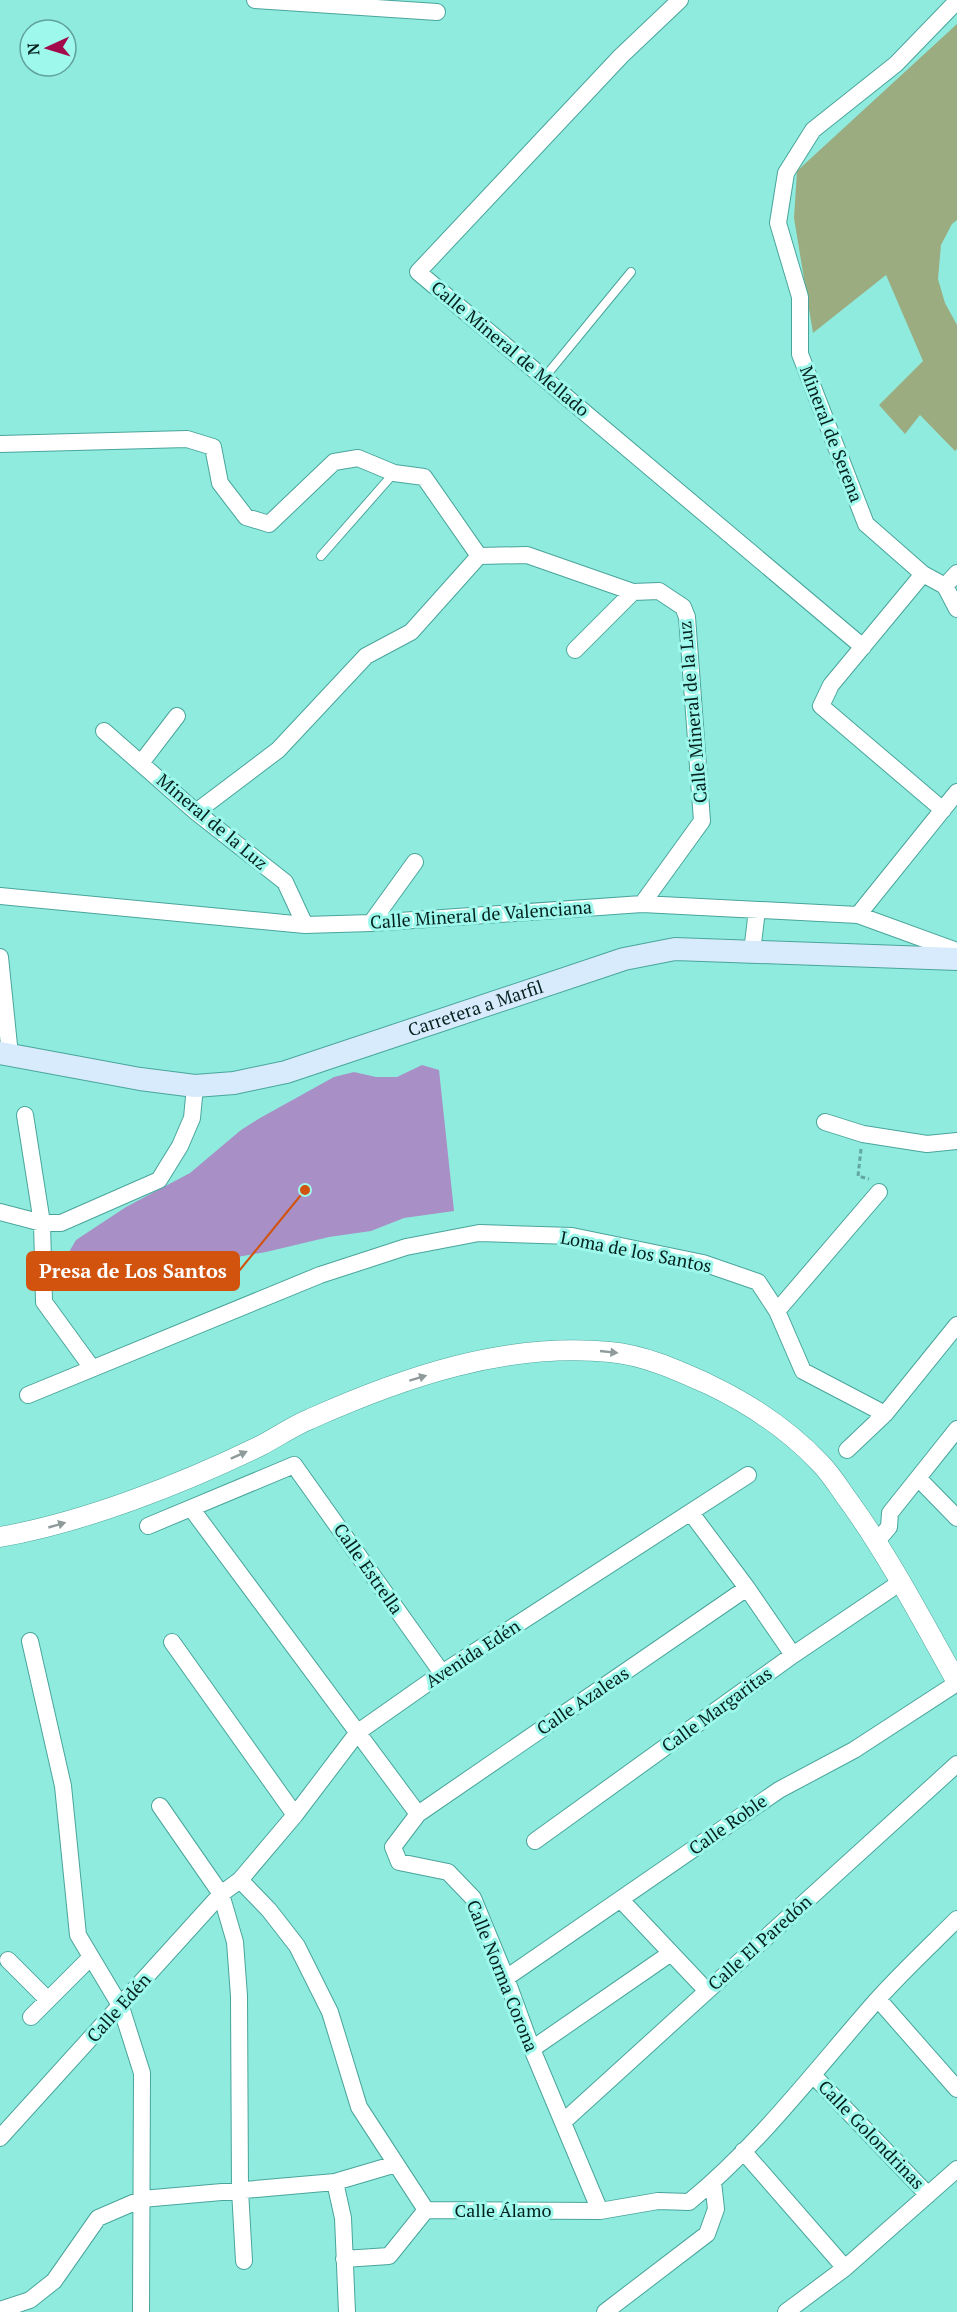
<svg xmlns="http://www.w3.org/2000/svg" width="957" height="2312" viewBox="0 0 957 2312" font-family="'PT Serif',serif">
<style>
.green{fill:#9bad80}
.water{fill:#a88fc5}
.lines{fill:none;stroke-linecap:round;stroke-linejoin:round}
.service-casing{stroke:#49a59b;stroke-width:10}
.minor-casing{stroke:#49a59b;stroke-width:18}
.tertiary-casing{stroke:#49a59b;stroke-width:21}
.secondary-casing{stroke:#49a59b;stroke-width:24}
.path{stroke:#61a79e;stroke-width:3;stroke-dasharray:4.5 3;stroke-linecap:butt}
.service{stroke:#fff;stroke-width:8}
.minor{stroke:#fff;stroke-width:16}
.tertiary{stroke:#fff;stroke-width:20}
.secondary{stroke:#d7ebfc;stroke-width:22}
.oneway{fill:#8e9b9a}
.labels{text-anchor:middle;stroke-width:6;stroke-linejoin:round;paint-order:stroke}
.street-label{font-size:18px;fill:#04211e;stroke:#9ef8ec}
.leader{fill:none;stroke:#d1530e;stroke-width:2}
.callout-dot{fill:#d1530e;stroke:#9ef8ec;stroke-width:2}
.callout{fill:#d1530e;stroke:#d1530e;stroke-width:2}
.callout-label{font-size:20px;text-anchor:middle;font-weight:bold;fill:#fff}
</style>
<rect width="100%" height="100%" fill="#90ebdf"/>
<path class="green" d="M957,24V220L952,224L941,245L938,279L945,303L957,325V449L955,451L920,415L905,434L879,405L923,361L886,275L813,333L794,218L797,171Z"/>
<path class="water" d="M422,1065L439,1070L454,1211L404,1218L371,1231L329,1237L266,1252L126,1276L79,1290L70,1283L64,1272L69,1252L76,1240L126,1207L190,1173L241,1130L260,1118L334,1077L354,1072L376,1077H397Z"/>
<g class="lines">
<defs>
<path id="service" d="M544,378L631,272
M321,556L394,473"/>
<path id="minor" d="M255,0L437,12
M680,0L621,56L418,272L863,647
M957,1L896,64L813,130L786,173L778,223L800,297V354L866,524L923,574L945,586L957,609
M0,444L187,439L213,447L220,483L246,517L269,524L334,462L358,458L394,473L424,477L479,556L527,555L633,592L659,591L683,607L687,617L702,821L642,904
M923,574L831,685L821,706L943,810
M945,586L957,573
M575,650L633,592
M104,731L196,812L285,882L305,925
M141,763L177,716
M196,812L278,750L366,656L411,632L479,556
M0,896L305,925L371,923L642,904L858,915L957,951
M858,915L957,792
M371,923L415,862
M752,952L757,910
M0,957L10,1055
M25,1115L42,1223L44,1302L92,1368
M825,1122L863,1134L927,1144L957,1141
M0,1212L42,1223H61L159,1180L180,1146L192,1118L195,1086
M777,1311L879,1192
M28,1395L320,1275L406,1247L479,1233L572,1236L703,1263L758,1282L777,1311L803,1371L885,1414
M847,1450L885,1414L957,1325
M918,1478L957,1518
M191,1508L418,1814
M691,1513L747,1588L793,1655
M148,1526L294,1465L442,1673
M877,1541L889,1527L890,1513L957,1429
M30,1641L63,1786L78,1935L121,2007L142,2073L141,2312
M172,1642L295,1815
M160,1806L221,1894L235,1942L239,1996L240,2190L244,2261
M535,1841L793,1655L901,1582
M240,1880L269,1910L297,1946L330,2012L359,2107L426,2210
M621,1900L707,1991
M8,1960L48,2000
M506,1978L779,1790L854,1750L957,1683
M878,1999L957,2089
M31,2017L91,1957
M532,2049L671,1953
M813,2075L928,2195
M563,2122L957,1764
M0,2138L221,1894L240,1880L295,1815L358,1732L442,1673L748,1475
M743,2151L845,2268
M335,2182L343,2218L347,2312
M426,2210L600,2211L658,2201L689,2202C760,2144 816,2069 876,2001C902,1972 930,1946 957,1919
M600,2211L532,2049L506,1978L473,1898L448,1872L399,1862L393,1847L418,1814L747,1588
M344,2259L389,2256L426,2210
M0,2310L30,2300L54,2281L98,2218L142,2199L335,2182L396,2164
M605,2312L707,2234L716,2209L713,2182
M786,2312L845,2268L957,2169"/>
<path id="tertiary" d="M0,1537C85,1522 182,1484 260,1446C277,1437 293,1426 310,1419C404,1377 506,1342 610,1352C644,1355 677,1370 708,1384C750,1404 788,1429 820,1463C832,1475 841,1491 851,1504C891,1560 923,1622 957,1682"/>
<g id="secondary">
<path id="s1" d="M0,1053L140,1079L195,1086L234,1083L286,1072L624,959L675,949L957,959"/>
</g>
</defs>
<use href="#service" class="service-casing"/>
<use href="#minor" class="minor-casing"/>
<use href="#tertiary" class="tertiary-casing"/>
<use href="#secondary" class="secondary-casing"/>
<path class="path" d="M861,1149L858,1176L869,1179"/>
<use href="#service" class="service"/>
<use href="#minor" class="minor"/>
<use href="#tertiary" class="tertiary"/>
<use href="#secondary" class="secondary"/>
</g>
<defs><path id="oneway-solid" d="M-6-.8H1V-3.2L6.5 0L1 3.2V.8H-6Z" transform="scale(1.5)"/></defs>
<g class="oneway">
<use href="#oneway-solid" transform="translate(609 1352) rotate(6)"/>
<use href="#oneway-solid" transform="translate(418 1378) rotate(-17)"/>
<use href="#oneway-solid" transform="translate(239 1455) rotate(-24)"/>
<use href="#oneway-solid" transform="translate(57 1525) rotate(-16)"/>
</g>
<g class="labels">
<g class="street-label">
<text transform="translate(510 349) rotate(40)" y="6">Calle Mineral de Mellado</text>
<text transform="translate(831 434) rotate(69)" y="6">Mineral de Serena</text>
<text transform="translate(693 712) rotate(-95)" y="6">Calle Mineral de la Luz</text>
<text transform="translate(212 822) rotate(40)" y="6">Mineral de la Luz</text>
<text transform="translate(481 915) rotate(-4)" y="6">Calle Mineral de Valenciana</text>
<text dy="6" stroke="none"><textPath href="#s1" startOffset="490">Carretera a Marfil</textPath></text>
<text transform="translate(636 1252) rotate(11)" y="6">Loma de los Santos</text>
<text transform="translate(368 1569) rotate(55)" y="6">Calle Estrella</text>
<text transform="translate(473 1654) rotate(-33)" y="6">Avenida Edén</text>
<text transform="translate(583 1701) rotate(-34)" y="6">Calle Azaleas</text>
<text transform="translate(717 1710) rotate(-36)" y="6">Calle Margaritas</text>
<text transform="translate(728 1825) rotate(-35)" y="6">Calle Roble</text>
<text transform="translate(760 1943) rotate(-42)" y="6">Calle El Paredón</text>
<text transform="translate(502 1976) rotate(68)" y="6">Calle Norma Corona</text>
<text transform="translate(119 2008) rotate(-48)" y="6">Calle Edén</text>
<text transform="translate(871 2135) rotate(46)" y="6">Calle Golondrinas</text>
<text x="503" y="2217">Calle Álamo</text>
</g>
</g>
<path class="leader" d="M305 1190L239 1271"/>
<circle class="callout-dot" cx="305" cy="1190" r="6"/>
<rect class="callout" x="27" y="1252" width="212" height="38" rx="6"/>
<g class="callout-label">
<text x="133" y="1278">Presa de Los Santos</text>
</g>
<g transform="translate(48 48) rotate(266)"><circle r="28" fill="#9ef8ec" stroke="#60a29a" stroke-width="1.5"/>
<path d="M0-4.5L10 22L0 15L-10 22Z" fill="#a20a4a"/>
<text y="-9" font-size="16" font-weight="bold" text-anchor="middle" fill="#04211e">N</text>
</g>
</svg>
